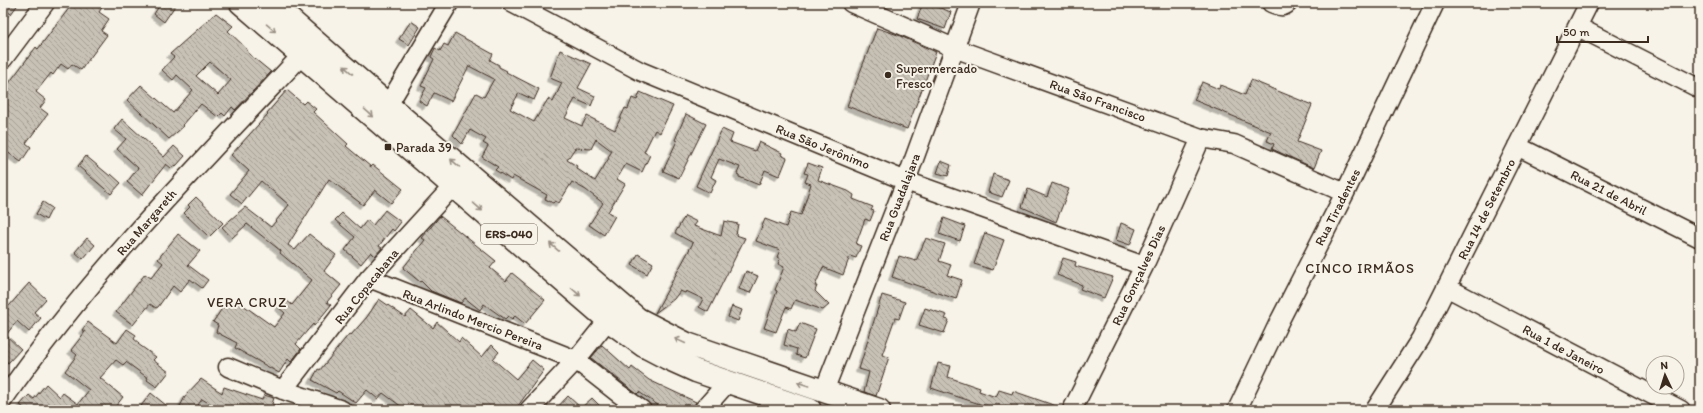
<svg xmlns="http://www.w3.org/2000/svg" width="1703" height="413" viewBox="0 0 1703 413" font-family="Itim,sans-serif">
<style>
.building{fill:url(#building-back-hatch);stroke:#3b2a1e;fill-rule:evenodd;filter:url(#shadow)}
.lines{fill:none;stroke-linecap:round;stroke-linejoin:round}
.minor-casing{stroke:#3b2a1e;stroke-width:21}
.major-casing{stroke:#3b2a1e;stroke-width:25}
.minor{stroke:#f7f3e8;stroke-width:18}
.major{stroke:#f7f3e8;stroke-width:22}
.oneway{stroke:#998e83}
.poi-dot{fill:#3b2a1e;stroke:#f7f3e8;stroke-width:1.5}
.labels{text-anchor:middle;stroke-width:4;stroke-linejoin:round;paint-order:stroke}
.shield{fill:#f7f3e8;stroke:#73665b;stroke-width:1}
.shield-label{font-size:12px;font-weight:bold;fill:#3b2a1e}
.poi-label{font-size:13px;fill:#3b2a1e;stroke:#f7f3e8;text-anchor:start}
.street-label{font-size:13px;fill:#3b2a1e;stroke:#f7f3e8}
.neighbourhood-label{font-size:14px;letter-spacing:1px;fill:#3b2a1e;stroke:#f7f3e8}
</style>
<defs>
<pattern id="building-back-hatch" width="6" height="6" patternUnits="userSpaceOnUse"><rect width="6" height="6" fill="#c8c1b6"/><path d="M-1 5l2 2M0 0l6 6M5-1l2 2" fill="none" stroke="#a49d93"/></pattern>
<filter id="shadow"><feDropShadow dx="-3.5" dy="3.5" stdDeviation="0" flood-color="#0004"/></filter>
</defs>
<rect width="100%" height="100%" fill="#f7f3e8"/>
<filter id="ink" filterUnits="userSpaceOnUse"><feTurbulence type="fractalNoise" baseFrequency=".025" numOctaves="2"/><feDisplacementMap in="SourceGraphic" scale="8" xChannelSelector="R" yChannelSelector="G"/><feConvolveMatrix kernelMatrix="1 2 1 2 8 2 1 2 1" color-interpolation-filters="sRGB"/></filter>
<g filter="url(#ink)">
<path class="building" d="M3,3H19L11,14L3,8Z
M73,3H105L99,12L109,19L101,31L107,35L81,70L72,64L68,69L61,64L53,75L51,73L36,92L46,100L40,108L48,114L26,143L31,147L21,162L3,149V91L36,47L38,49Z
M161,3H177L164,22L154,14Z
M923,3H927L951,12L945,29L917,19Z
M216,13L233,26L228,31L246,48L249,54L271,72L235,110L232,107L225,116L222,113L218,117L201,104L183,125L184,126L169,139L127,100L141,85L173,113L193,90L177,75L173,80L162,70L174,57L170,54ZM210,62L231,80L218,95L196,76Z
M411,21L420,27L409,45L399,39Z
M877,28L898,35L936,52L907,129L847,106Z
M455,33L493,54L490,60L499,65V67L507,71L506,72L539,89L534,100L519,93L510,109L534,122L548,99L553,102L562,83L550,78L560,50L591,64L578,88L595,96L591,106L575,99L565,118L582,126L587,116L615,130L625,108L628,109L632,98L637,100L640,92L673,106L660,133L655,130L644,152L650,155L642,172L626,164L617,179L625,184L608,212L615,216L604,235L589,225L603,203L586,190L572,182L559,203L555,201L553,203L545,199L547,195L513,176L511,180L495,170L498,167L482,157L488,146L483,143L486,139L470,130L462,144L453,135L476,93L484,97L494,79L469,66L451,101L434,93L427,106L419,101L426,88L421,86L434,59L431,57L435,48L440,51L444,44L448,46ZM596,139L612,151L608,157L609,158L595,181L576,168L577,166L567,160L575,148L591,149Z
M1251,80L1312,105L1297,142L1321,151L1314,168L1272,149L1274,144L1267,141L1271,132L1194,100L1202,82L1219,89L1220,85L1245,95Z
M287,90L303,104L306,101L316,109L313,112L348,144L346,146L371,167L373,165L403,189L391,203L375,190L363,205L329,179L288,245L295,250L309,234L336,255L324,271L341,285L327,302L331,305L314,326L313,324L296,344L301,349L291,362L288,359L279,373L235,348L237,343L216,332L218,325L213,322L223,307L224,308L228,303L231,306L236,300L274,327L285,313L278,307L285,299L292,305L312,280L280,253L281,251L247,224L232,238L222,227L245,207L271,227L289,205L261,181L242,204L230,194L249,171L231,155L268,114L267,113Z
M686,114L706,124L679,178L663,171L676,143L677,141L675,140Z
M122,119L164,157L174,146L185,156L176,166L175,165L171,168L166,164L142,195L127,182L138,168L117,149L126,139L114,129Z
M722,129L733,134L730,142L755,151L759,142L782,153L781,155L787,158L781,173L779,176L765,170L759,185L739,177V175L737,174L740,167L719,159L711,177L716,180L710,193L696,186Z
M86,156L110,176L111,174L121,183L111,194L78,166Z
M941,161L951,165L948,176L937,173Z
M808,163L822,168L818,180L848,191L854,195L853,199L873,207L871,210L874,211L870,221L865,219L856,244L861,246L856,258L850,256L843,275L823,267L815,286H817L815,291L829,305L823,310L795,300L791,309L786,307L776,332L764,328L777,291L775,290L784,267L778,264L780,259L777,257L780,250L756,241L765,219L786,227L791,212L801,215L811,184L805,182L808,174L804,173Z
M993,174L1009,180L1002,197L988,192Z
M1052,183L1069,189L1056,222L1022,207L1028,189L1047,197Z
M196,197L223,223L209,237L184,213L190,207L188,205Z
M43,202L52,208L46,220L36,214Z
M385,210L401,222L394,231L392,229L379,246L382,248L375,256L371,252L361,264L345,250L355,237L335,220L342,213L360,229L367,220L373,225Z
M440,216L496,261L490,268L506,281L512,273L545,300L525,324L515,316L512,319L508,316L505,319L484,304L480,310L465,298L461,303L431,291L421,281L420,282L403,268L425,240L422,238Z
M685,216L697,222L694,226L721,236L724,221L738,224L736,235L745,238L708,312L699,307L703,299L686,291L685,293L680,291L674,299L655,313L693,243L675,233Z
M944,218L965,226L960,241L939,234Z
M1121,223L1136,229L1130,245L1116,240Z
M985,233L1004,240L993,270L974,264Z
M178,234L200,251L188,265L208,280L202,288L190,279L180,292L173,286L158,307L156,308L150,304L133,325L116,312L145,274L151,278L163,263L158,259Z
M87,238L95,245L83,259L75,252Z
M926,238L945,244L939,261L951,265L947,275L962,280L956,299L892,277L899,256L916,261Z
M638,254L653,263L647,274L632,265Z
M1063,258L1076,262L1075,266L1113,277L1104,298L1080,289L1082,285L1057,275Z
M746,271L758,276L750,293L739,289Z
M29,283L46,299L34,312L41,318L29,332L17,321L6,335L21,349L8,363L3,358V313Z
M882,295L905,302L899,319L895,318L882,355L889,357L876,396L864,392L869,372L859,369Z
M379,299L405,317L411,310L433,328L437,322L459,342L461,338L482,357L492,345L499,352L493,359L516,379L532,360L544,370L515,410H504L496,407L494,410H406L383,393L378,399L367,390L356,403L338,391L336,393L312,380L318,369L320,370L349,334L351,335L367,317Z
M732,306L742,310L738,321L728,317Z
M925,308L947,315L945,319L949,320L944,333L919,325Z
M88,322L117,343L127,329L136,335L134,339L139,343L138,344L156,357L153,360L169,372L157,387L147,380L148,378L126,362L123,365L116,360L100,378L123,397L113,410H27L20,405L29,395L34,399L46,384L60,397L63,393L78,404L89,390L65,371L77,355L71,350L85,332L82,330Z
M800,323L816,329L805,358L796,355L797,349L784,345L788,329L796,332Z
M602,345L630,370L632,367L649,380L696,402L693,408L691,410H665L639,392L637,394L591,358Z
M938,363L951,366L948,377L980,388L979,391L996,397L999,390L1012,394L1013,391L1062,408V410H998L931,388Z
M201,379L222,393L224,387L262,400L264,395L274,398L272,404L286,408V410H220L202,399L195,410H178L186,395Z
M151,393L172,410H146L141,406Z
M568,396L581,408L592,398L604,410H555Z"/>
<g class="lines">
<defs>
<path id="minor" d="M512,3L640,71L906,181L1144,266
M851,3L954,48L1201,138L1234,144L1345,193
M1271,3C1278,5 1282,9 1288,3
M1578,27L1700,89
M3,59L45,3
M388,105L449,3
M1517,146L1700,238
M369,278L576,360L618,393L642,410
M1446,287L1681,410
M228,367L283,390L342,410
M283,390L369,278L453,186
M824,391L906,181L971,3
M3,400C90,275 197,166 302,55
M529,410L576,360L608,320
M703,410L728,382
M1072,410L1144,266L1201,138
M1237,410L1280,320L1345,193L1435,3
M1375,410L1421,338L1589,3"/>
<path id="major" d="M241,3L608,320L644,346L667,358L696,371L810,410
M271,3L388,105L638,319L687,344L879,410"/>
</defs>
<use href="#minor" class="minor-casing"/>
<use href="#major" class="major-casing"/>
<use href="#minor" class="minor"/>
<use href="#major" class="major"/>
</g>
<defs><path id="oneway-shaft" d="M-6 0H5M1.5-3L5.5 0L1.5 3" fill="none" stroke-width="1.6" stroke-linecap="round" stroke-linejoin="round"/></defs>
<g class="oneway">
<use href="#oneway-shaft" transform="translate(271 28) rotate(40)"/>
<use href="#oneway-shaft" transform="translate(348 70) rotate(-139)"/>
<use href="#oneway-shaft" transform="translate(369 113) rotate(41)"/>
<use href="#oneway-shaft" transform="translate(455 163) rotate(-139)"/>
<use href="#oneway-shaft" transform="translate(478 207) rotate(41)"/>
<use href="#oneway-shaft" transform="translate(554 247) rotate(-139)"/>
<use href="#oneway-shaft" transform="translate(576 292) rotate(41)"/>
<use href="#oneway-shaft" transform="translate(680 341) rotate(-155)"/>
<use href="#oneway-shaft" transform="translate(803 384) rotate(-161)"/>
</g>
</g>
<g class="poi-dot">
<circle cx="888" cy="75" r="4"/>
<rect x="384" y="143" width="8" height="8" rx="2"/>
</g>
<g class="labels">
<rect class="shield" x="481" y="224" width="56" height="20" rx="3"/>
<g class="shield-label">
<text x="509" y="238">ERS-040</text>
</g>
<g class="poi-label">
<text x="896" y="73">Supermercado<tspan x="896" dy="15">Fresco</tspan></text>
<text x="396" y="152">Parada 39</text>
</g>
<g class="street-label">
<text transform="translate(1098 100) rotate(20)" y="5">Rua São Francisco</text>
<text transform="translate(823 146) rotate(22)" y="5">Rua São Jerônimo</text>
<text transform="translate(1609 192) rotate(27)" y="5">Rua 21 de Abril</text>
<text transform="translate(899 197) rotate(-69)" y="5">Rua Guadalajara</text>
<text transform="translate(1337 207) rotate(-63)" y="5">Rua Tiradentes</text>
<text transform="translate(1486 209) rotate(-63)" y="5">Rua 14 de Setembro</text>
<text transform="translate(146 222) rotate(-49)" y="5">Rua Margareth</text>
<text transform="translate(1138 275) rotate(-65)" y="5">Rua Gonçalves Dias</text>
<text transform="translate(366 286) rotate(-51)" y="5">Rua Copacabana</text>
<text transform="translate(473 319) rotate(21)" y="5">Rua Arlindo Mercio Pereira</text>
<text transform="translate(1564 349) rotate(28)" y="5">Rua 1 de Janeiro</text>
</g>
<g class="neighbourhood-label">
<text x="1360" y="273">CINCO IRMÃOS</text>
<text x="247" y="307">VERA CRUZ</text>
</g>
</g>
<rect width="1703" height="413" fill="none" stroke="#f7f3e8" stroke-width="16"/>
<rect x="8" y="8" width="1687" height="397" fill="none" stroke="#3b2a1e" stroke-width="1.5" filter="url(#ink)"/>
<g transform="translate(1665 375) rotate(356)"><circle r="19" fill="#f7f3e8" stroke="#aca397"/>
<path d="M0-3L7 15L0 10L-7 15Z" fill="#3b2a1e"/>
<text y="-6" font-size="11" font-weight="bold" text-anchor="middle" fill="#3b2a1e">N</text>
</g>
<path d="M1557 36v6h91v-6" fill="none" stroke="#3b2a1e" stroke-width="2"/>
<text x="1563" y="36" font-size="12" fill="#3b2a1e" stroke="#f7f3e8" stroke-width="3" paint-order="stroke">50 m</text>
</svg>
